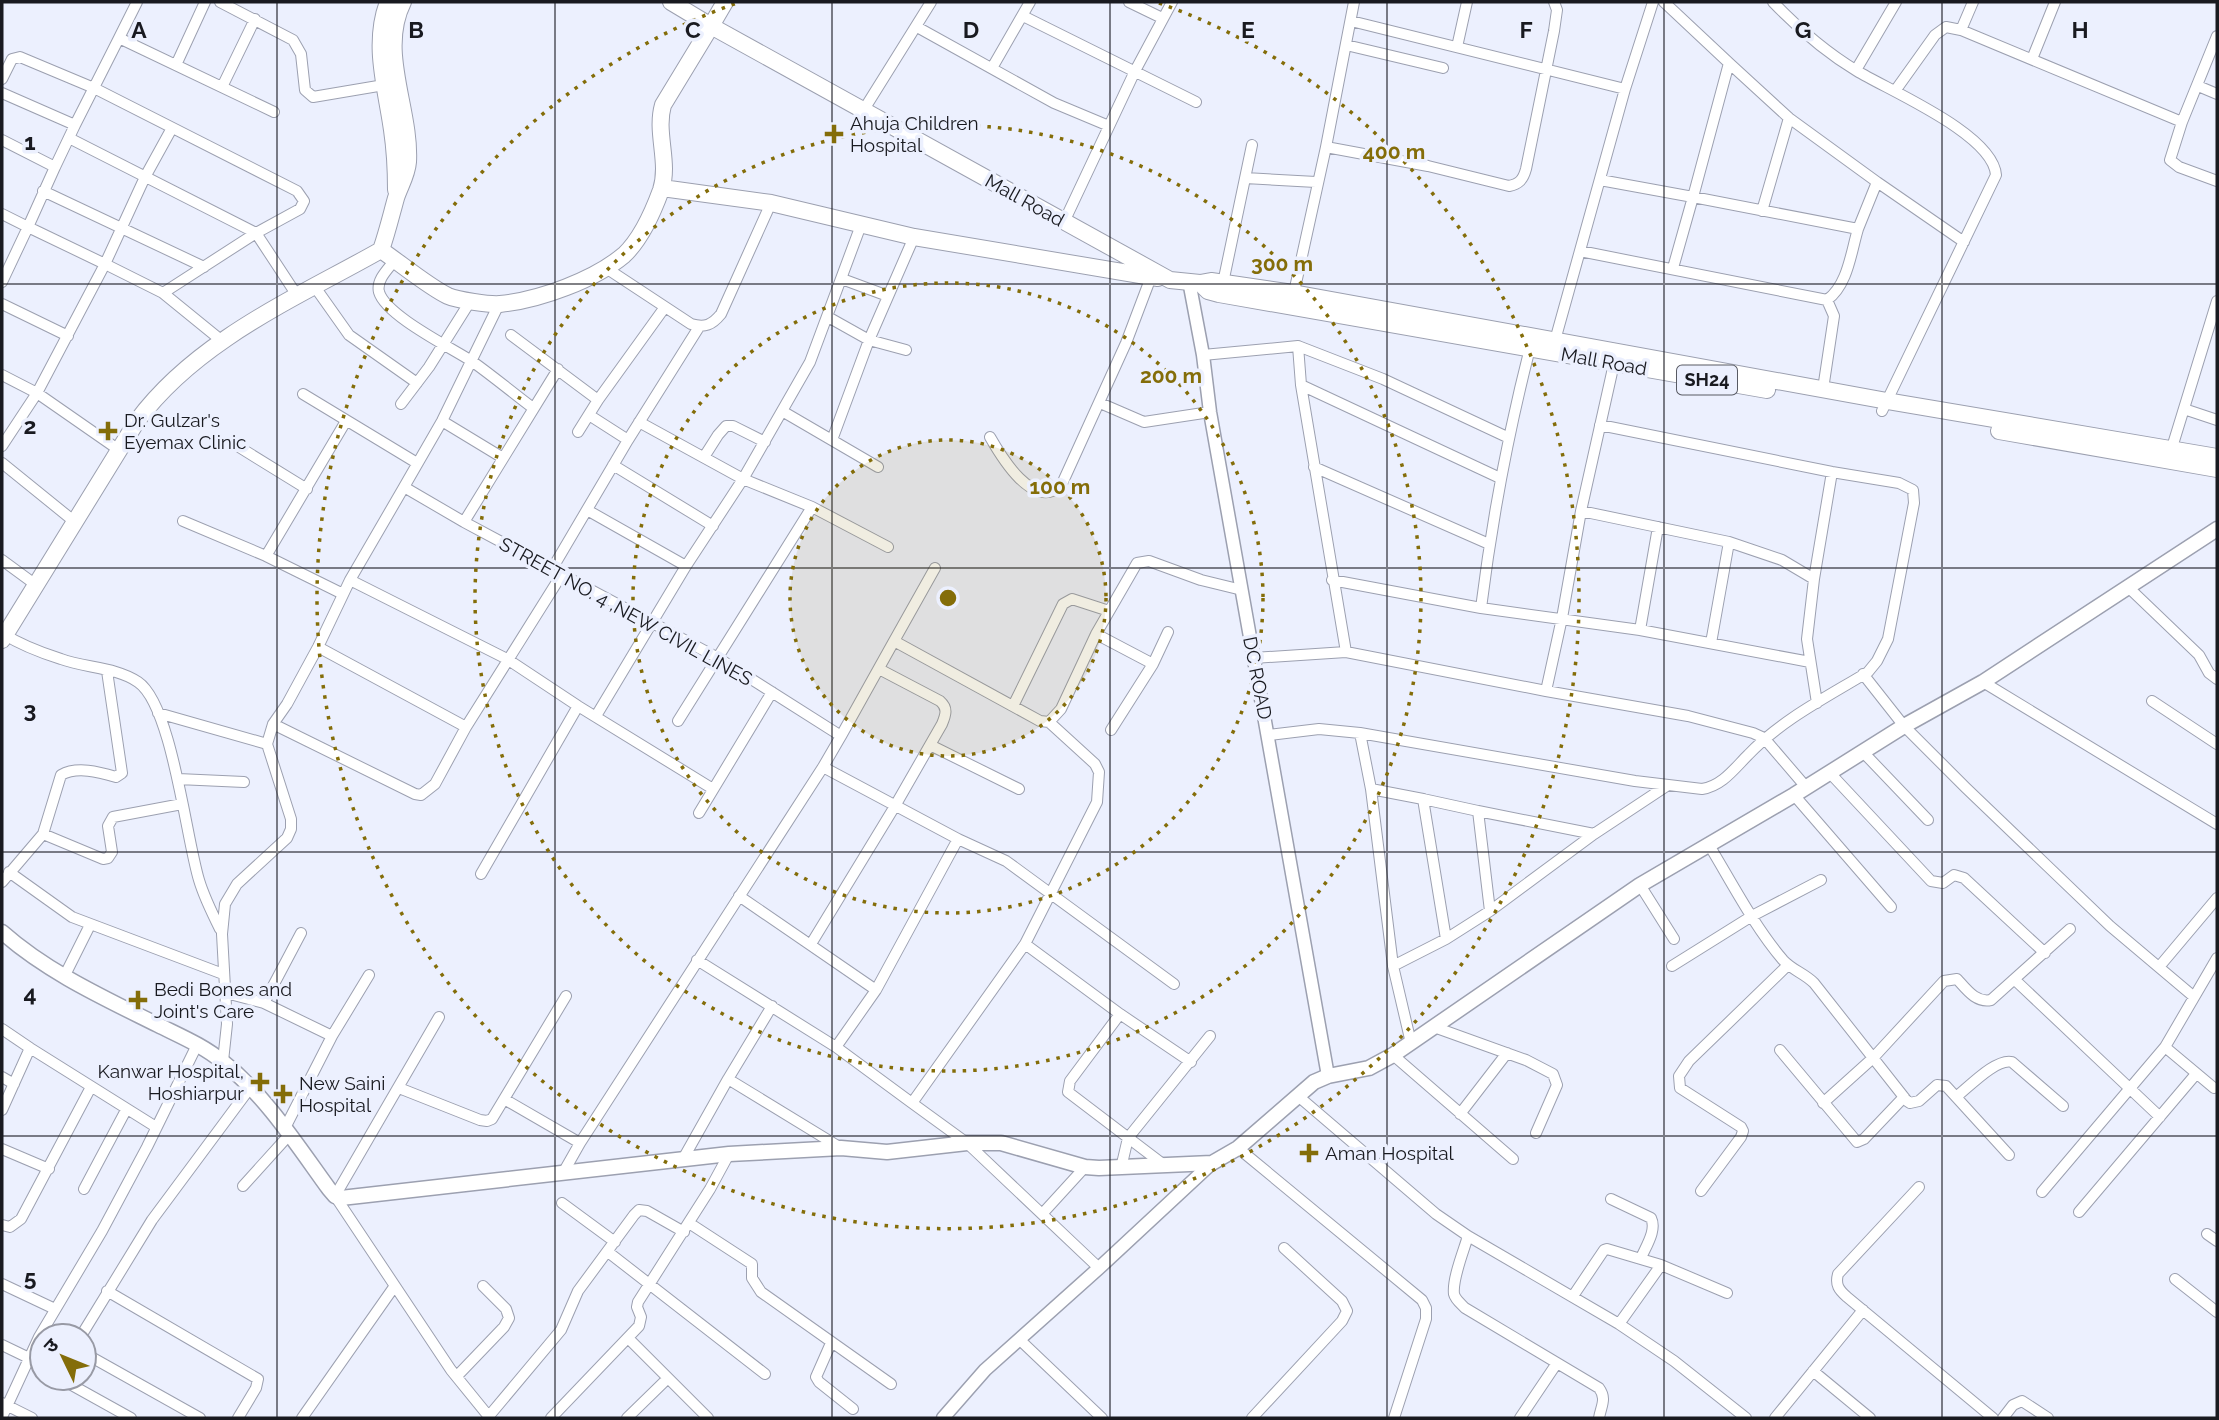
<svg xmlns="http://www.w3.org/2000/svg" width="2219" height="1420" viewBox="0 0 2219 1420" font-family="Raleway,'Noto Sans Devanagari',sans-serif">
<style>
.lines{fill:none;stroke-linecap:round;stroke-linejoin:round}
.minor-casing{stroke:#9ca0b0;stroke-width:12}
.tertiary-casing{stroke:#9ca0b0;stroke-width:15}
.secondary-casing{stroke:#9ca0b0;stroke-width:17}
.primary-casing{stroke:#9ca0b0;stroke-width:18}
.trunk-casing{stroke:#9ca0b0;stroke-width:18}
.minor{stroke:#fff;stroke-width:10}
.tertiary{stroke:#fff;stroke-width:12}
.secondary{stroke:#fff;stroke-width:14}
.primary{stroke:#fff;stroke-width:16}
.trunk{stroke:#fff;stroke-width:16}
.grid{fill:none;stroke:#191a20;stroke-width:2;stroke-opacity:0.55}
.ring{fill:none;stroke:#846d09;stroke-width:3.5;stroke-dasharray:3.5 7}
.poi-dot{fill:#846d09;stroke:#ecf0fe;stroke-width:2.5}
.labels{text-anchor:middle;stroke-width:7;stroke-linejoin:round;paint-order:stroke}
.shield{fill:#ecf0fe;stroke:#585a63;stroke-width:2}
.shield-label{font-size:18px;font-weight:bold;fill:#191a20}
.poi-label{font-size:19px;fill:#191a20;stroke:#ecf0fe;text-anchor:start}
.street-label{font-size:19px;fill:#191a20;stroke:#ecf0fe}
.grid-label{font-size:23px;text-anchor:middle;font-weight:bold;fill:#191a20;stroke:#ecf0fe;stroke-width:7;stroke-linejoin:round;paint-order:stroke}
.centre{fill:#846d09;stroke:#ecf0fe;stroke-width:3.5}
.ring-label{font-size:21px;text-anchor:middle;font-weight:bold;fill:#846d09;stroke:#ecf0fe;stroke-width:7;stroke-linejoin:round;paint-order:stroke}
</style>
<rect width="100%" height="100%" fill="#ecf0fe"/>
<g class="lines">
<defs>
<path id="minor" d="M220,2L293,40L301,54L305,90L313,97L384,85
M1129,2L1162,18
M1354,2L1326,147L1428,166L1509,186C1519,184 1523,180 1526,169L1554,31L1557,10L1554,2
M1773,2C1797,27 1827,53 1857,71C1890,91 1993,134 1996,175L1882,411
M1023,16L1196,102
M1351,21L1625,89
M917,27L1054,103L1109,126
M1961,30L1973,2
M2217,36L2182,122L2170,160L2179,167L2217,181
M119,38L137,2
M1346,45L1443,68
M1457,47L1467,2
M2032,59L2055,2
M1729,63L1789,118L1877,182L1858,229
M176,65L205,2
M992,68L1030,2
M1856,70L1896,2
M2,79L12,59L20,57L94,88L297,191L304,201L300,209L256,233L298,297
M2198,86L2217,94
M222,87L255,19
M1895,91L1935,35L1946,27L1961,30L2182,122
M2,93L75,125L55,167L2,140
M863,111L931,2
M75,125L119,38L274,112
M69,138L256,233L163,293L105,264L145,177L172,128
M1245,178L1316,182
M1600,180L1693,197L1729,63L1664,2
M1877,182L1964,242
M43,191L204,267
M1762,211L1789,118
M2,214L28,227L55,167
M1064,222L1135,71L1172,2
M1580,251L1827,300C1848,285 1851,252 1858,229L1693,197L1673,268
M395,260C388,269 376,280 379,292C386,316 452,348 473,362C494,377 513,393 533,408
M606,268L691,324C705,328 712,325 721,314L771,203
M842,279L888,296
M2,282L28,227L105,264L37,393L2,375
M1223,283L1252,145
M315,287L349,335L417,383
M163,293L222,341
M1293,297L1326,147
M2,304L68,336
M828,317L869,340L906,350
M511,335L598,400
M1554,344L1625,89L1653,2
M1298,346L1301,385L1346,652
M1203,355L1298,346L1383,379L1507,437
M1301,385L1500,478
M1823,389L1834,316L1827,300
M303,394L417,463
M1100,403L1144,422L1210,412
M401,404L429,367L471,300
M2184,409L2217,420
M782,411L878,467
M589,415L628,440
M442,421L503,458
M639,422L743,479L812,507L888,547
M578,432L598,400L665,307
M990,437C1002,458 1033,510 1061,486L1126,343L1151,277
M832,440L869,340L914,237
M2,446L37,393L119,450
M239,447L307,489
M2170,454L2217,301
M704,457L718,435L726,426H733L765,442
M2,463L75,522
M613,465L713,526
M1314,467L1489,544
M404,487L442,421L499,304
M587,510L686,566
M1581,511L1729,542
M183,521L266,556L343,594
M464,522L558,369
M266,556L346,421
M2,560L36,585
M552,569L628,440L699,327
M350,580L507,659L578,706L713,789
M1332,580L1481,608L1640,630L1810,662
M2128,587L2199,655L2209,673L2217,679
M1481,608C1492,520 1508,434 1530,348
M1640,630L1658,527
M2,633C19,644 42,653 61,659C85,668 116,667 138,682C172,705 186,838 199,880C204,897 212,913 220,929
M1096,634L1153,664
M894,641L935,568
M1711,643L1729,542L1782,560L1814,579
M318,647L466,727
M1253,658L1346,652L1546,691L1562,618L1581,511L1615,359
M1863,674L1904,726L1966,788L2110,926L2193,996
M1983,682L2217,824
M1546,691L1688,716L1753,733L1764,738L1806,787
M2152,701L2217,744
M1817,703L1807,639L1814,579L1832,472
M1013,706L1063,604L1072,599L1109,611
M158,713L267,744
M596,716L686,566L743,479L810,362L861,225
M678,721L812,507
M273,724L415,794L421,795L435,784L466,727L562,574
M1111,730L1153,664L1168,632
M1360,733L1635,781L1702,789C1722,786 1734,769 1748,755C1781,720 1827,697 1868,672L1877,661L1888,639L1914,503L1913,490L1899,483L1832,472L1600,425
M1269,735L1319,729L1360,733L1371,789L1393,966
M841,736L894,641L1040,721L1049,722L1061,709L1096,634L1137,563L1149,561L1201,580L1242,590
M930,745L1019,789
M1862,751L1928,820
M823,767L958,839L1006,861L1174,984
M1829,772L1931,881L1943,883L1954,875L1964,878L2045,953
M178,779L244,782
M1371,789L1423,799L1446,939
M1794,795L1891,907
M1423,799L1478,811L1490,911
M1478,811L1594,834
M699,813L772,692
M43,834L103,859L108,858L112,852L108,826L113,817L182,804
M1709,845C1732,883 1754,926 1783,960C1792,970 1804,973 1814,983L1907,1101L1910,1103L1919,1101L1937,1085L1946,1086L2009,1155
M9,872L72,917L223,974
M481,874L578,706
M2,882L43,834L61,775C77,766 99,772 116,777L122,773L107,671
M1640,885L1674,939
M739,896L876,990
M811,944L895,806L942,724C946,714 948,708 940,701L879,669
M1025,944L1120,1014L1191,1062
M697,960L836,1047L912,1103L1025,944L1097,802L1099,772L1095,764L1049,722
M1672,966L1752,916L1821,880
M2159,967L2217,898
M65,975L90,925
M2015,980L2160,1117
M226,993L264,1003L332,1036
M264,1003L301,933
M1120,1014L1070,1081L1068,1092L1164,1165
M439,1017L335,1196L451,1370L490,1418
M1434,1027L1526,1060L1553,1074L1557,1085L1536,1133
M2,1029L30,1048L2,1110
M1411,1043L1393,966L1446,939L1490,911L1594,834L1668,785
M836,1047L876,990L958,839
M2165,1047L2214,1088
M30,1048L156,1127
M1780,1050L1857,1142L1864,1139L1904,1097
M1393,1055L1513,1159
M223,1061L227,1024L222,934L225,904L237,884L287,838L291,829V819L267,744L273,724L287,704L318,647L350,580L404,487L464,522L718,658L841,736L823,767L580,1143L563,1173
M2,1077L14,1084
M728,1079L841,1148
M399,1088L480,1120L487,1121L492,1119L566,996
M1298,1096L1436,1214L1468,1236L1619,1324L1674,1361L1746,1418
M1956,1097C1969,1087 1996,1058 2012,1062L2063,1106
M504,1099L580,1143
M912,1103L967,1143L1099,1268
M1823,1103L1873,1058L1944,981L1957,979C1967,990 1976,1003 1991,1000L2070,929
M1460,1114L1507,1053
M285,1128L332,1036L369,975
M1238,1148L1422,1300L1426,1308V1319L1394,1418
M2,1149L49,1169
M683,1159L728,1079L772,1006
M1121,1168L1128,1138L1210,1036
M243,1186L290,1134
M1919,1187L1838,1274C1835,1285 1839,1290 1847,1297L1993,1418
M84,1189L126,1110
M1701,1191L1741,1137L1743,1131L1741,1127L1680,1088L1679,1076L1689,1061L1788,965
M2042,1192L2165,1047L2217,958
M1611,1199L1651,1218C1657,1230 1646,1246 1641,1258
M562,1203L615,1242
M2079,1212L2196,1074
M1043,1213L1085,1167
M689,1223L752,1264V1278L761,1292L891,1384
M2,1225L10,1227L21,1219L91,1087
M2207,1234L2217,1241
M1468,1236C1464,1250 1452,1279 1454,1294C1455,1299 1461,1304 1465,1308L1599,1388C1607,1399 1601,1406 1599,1418
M608,1252L765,1374
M2175,1279L2217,1312
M2,1284L55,1309
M107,1291L258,1379L256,1388L238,1418
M1573,1296L1604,1250L1607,1249L1661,1265L1727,1293
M1619,1324L1661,1265
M81,1336L152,1220L250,1088
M628,1338L708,1418
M1020,1340L1102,1418
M831,1343L816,1377L819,1382L853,1409
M2,1345L29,1358
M84,1353L200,1418
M1813,1371L1870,1418
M457,1376L504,1327L509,1318L506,1309L483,1286
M64,1378L68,1383L131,1418
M2,1403L32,1418
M489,1416L561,1330L578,1291L634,1215L639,1210L647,1211L684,1232
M2,1417L39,1337L102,1231L147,1147L197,1045
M302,1418L394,1287
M551,1418L639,1326L641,1317L637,1307L638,1302L710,1189L729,1154
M627,1418L667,1379
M1252,1418L1342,1321L1347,1311L1342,1301L1284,1248
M1520,1418L1557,1363
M1775,1418L1863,1310
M2003,1418L2013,1405L2022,1401L2048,1418"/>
<path id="tertiary" d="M1189,281L1203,355L1210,412L1328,1076
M943,1418L985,1370L1099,1268L1212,1163"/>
<path id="secondary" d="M2,932C47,972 104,998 158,1025C180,1036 204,1046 223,1062C266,1096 297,1145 329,1189L335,1196L341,1198L729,1154L841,1148L887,1152L967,1143H1001L1085,1167L1099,1168L1212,1163L1238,1148L1314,1082L1328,1076L1369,1068L1393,1055L1640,885L1794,795L1904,726L1983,682L2217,529"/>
<path id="primary" d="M388,2C372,44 386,87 392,130C395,150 396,170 396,190
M662,188L771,203L914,237L1158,278
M381,250C400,263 429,287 448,296C457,300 490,305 500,304C540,300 594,280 624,255C641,239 653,212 661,190C670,162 655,133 663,105L711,26L1170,280L1200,283L1211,281L1293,293L1887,401L2217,457
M1200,283L1208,291L1219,294L1767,390
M1999,431L2217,469
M2,640L137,421C197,340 296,298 381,250C387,233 391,216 396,198C400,186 407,175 408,162C411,109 378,52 403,2"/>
<path id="trunk" d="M671,2L711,26L725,2"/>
</defs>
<use href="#minor" class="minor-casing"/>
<use href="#tertiary" class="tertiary-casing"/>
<use href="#secondary" class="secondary-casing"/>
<use href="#primary" class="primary-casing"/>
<use href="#trunk" class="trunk-casing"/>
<use href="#minor" class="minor"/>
<use href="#tertiary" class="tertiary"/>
<use href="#secondary" class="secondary"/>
<use href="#primary" class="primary"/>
<use href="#trunk" class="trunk"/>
</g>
<path class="grid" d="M277,2V1418M555,2V1418M832,2V1418M1110,2V1418M1387,2V1418M1664,2V1418M1942,2V1418M2,284H2217M2,568H2217M2,852H2217M2,1136H2217"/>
<circle cx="948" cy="598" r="158" fill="#846d09" fill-opacity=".12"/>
<g class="ring">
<circle cx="948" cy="598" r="158"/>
<circle cx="948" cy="598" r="315"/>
<circle cx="948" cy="598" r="473"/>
<path d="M1159 3A631 631 0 1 1 737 3"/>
</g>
<g class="poi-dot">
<path d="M830.5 123.5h7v7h7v7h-7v7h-7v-7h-7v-7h7z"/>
<path d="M104.5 420.5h7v7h7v7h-7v7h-7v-7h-7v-7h7z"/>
<path d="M134.5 989.5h7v7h7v7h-7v7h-7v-7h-7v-7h7z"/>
<path d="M256.5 1071.5h7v7h7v7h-7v7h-7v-7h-7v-7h7z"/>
<path d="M279.5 1083.5h7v7h7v7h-7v7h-7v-7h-7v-7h7z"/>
<path d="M1305.5 1142.5h7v7h7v7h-7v7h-7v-7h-7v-7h7z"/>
</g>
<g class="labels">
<rect class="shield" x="1677" y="365.5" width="60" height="29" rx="5"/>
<g class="shield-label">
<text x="1707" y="386">SH24</text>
</g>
<g class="poi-label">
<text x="850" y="130">Ahuja Children<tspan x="850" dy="22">Hospital</tspan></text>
<text x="124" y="427">Dr. Gulzar's<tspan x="124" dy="22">Eyemax Clinic</tspan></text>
<text x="154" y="996">Bedi Bones and<tspan x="154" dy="22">Joint's Care</tspan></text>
<text x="244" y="1078" text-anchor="end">Kanwar Hospital,<tspan x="244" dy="22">Hoshiarpur</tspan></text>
<text x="299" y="1090">New Saini<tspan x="299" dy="22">Hospital</tspan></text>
<text x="1325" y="1160">Aman Hospital</text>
</g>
<g class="street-label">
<text transform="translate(1025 200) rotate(29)" y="7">Mall Road</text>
<text transform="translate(1604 361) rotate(10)" y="7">Mall Road</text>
<text transform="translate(626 611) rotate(29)" y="7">STREET NO. 4 ,NEW CIVIL LINES</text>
<text transform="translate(1258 678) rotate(79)" y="7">DC ROAD</text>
</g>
</g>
<g class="grid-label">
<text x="139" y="38">A</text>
<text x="416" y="38">B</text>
<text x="693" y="38">C</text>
<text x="971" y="38">D</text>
<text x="1248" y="38">E</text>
<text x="1526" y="38">F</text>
<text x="1803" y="38">G</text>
<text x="2080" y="38">H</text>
<text x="30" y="150">1</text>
<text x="30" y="434">2</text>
<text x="30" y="718">3</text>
<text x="30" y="1002">4</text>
<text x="30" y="1286">5</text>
</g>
<circle cx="948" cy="598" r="10" class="centre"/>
<g class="ring-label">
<text x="1394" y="159">400 m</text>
<text x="1282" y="271">300 m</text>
<text x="1171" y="383">200 m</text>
<text x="1060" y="494">100 m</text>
</g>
<rect width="2219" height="1420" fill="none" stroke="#191a20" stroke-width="7"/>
<g transform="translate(63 1357) rotate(313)"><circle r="33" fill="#ecf0fe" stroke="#989aa5" stroke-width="2"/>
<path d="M0-5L12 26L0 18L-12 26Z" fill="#846d09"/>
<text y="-10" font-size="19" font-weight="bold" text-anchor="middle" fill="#191a20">उ</text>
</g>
</svg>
